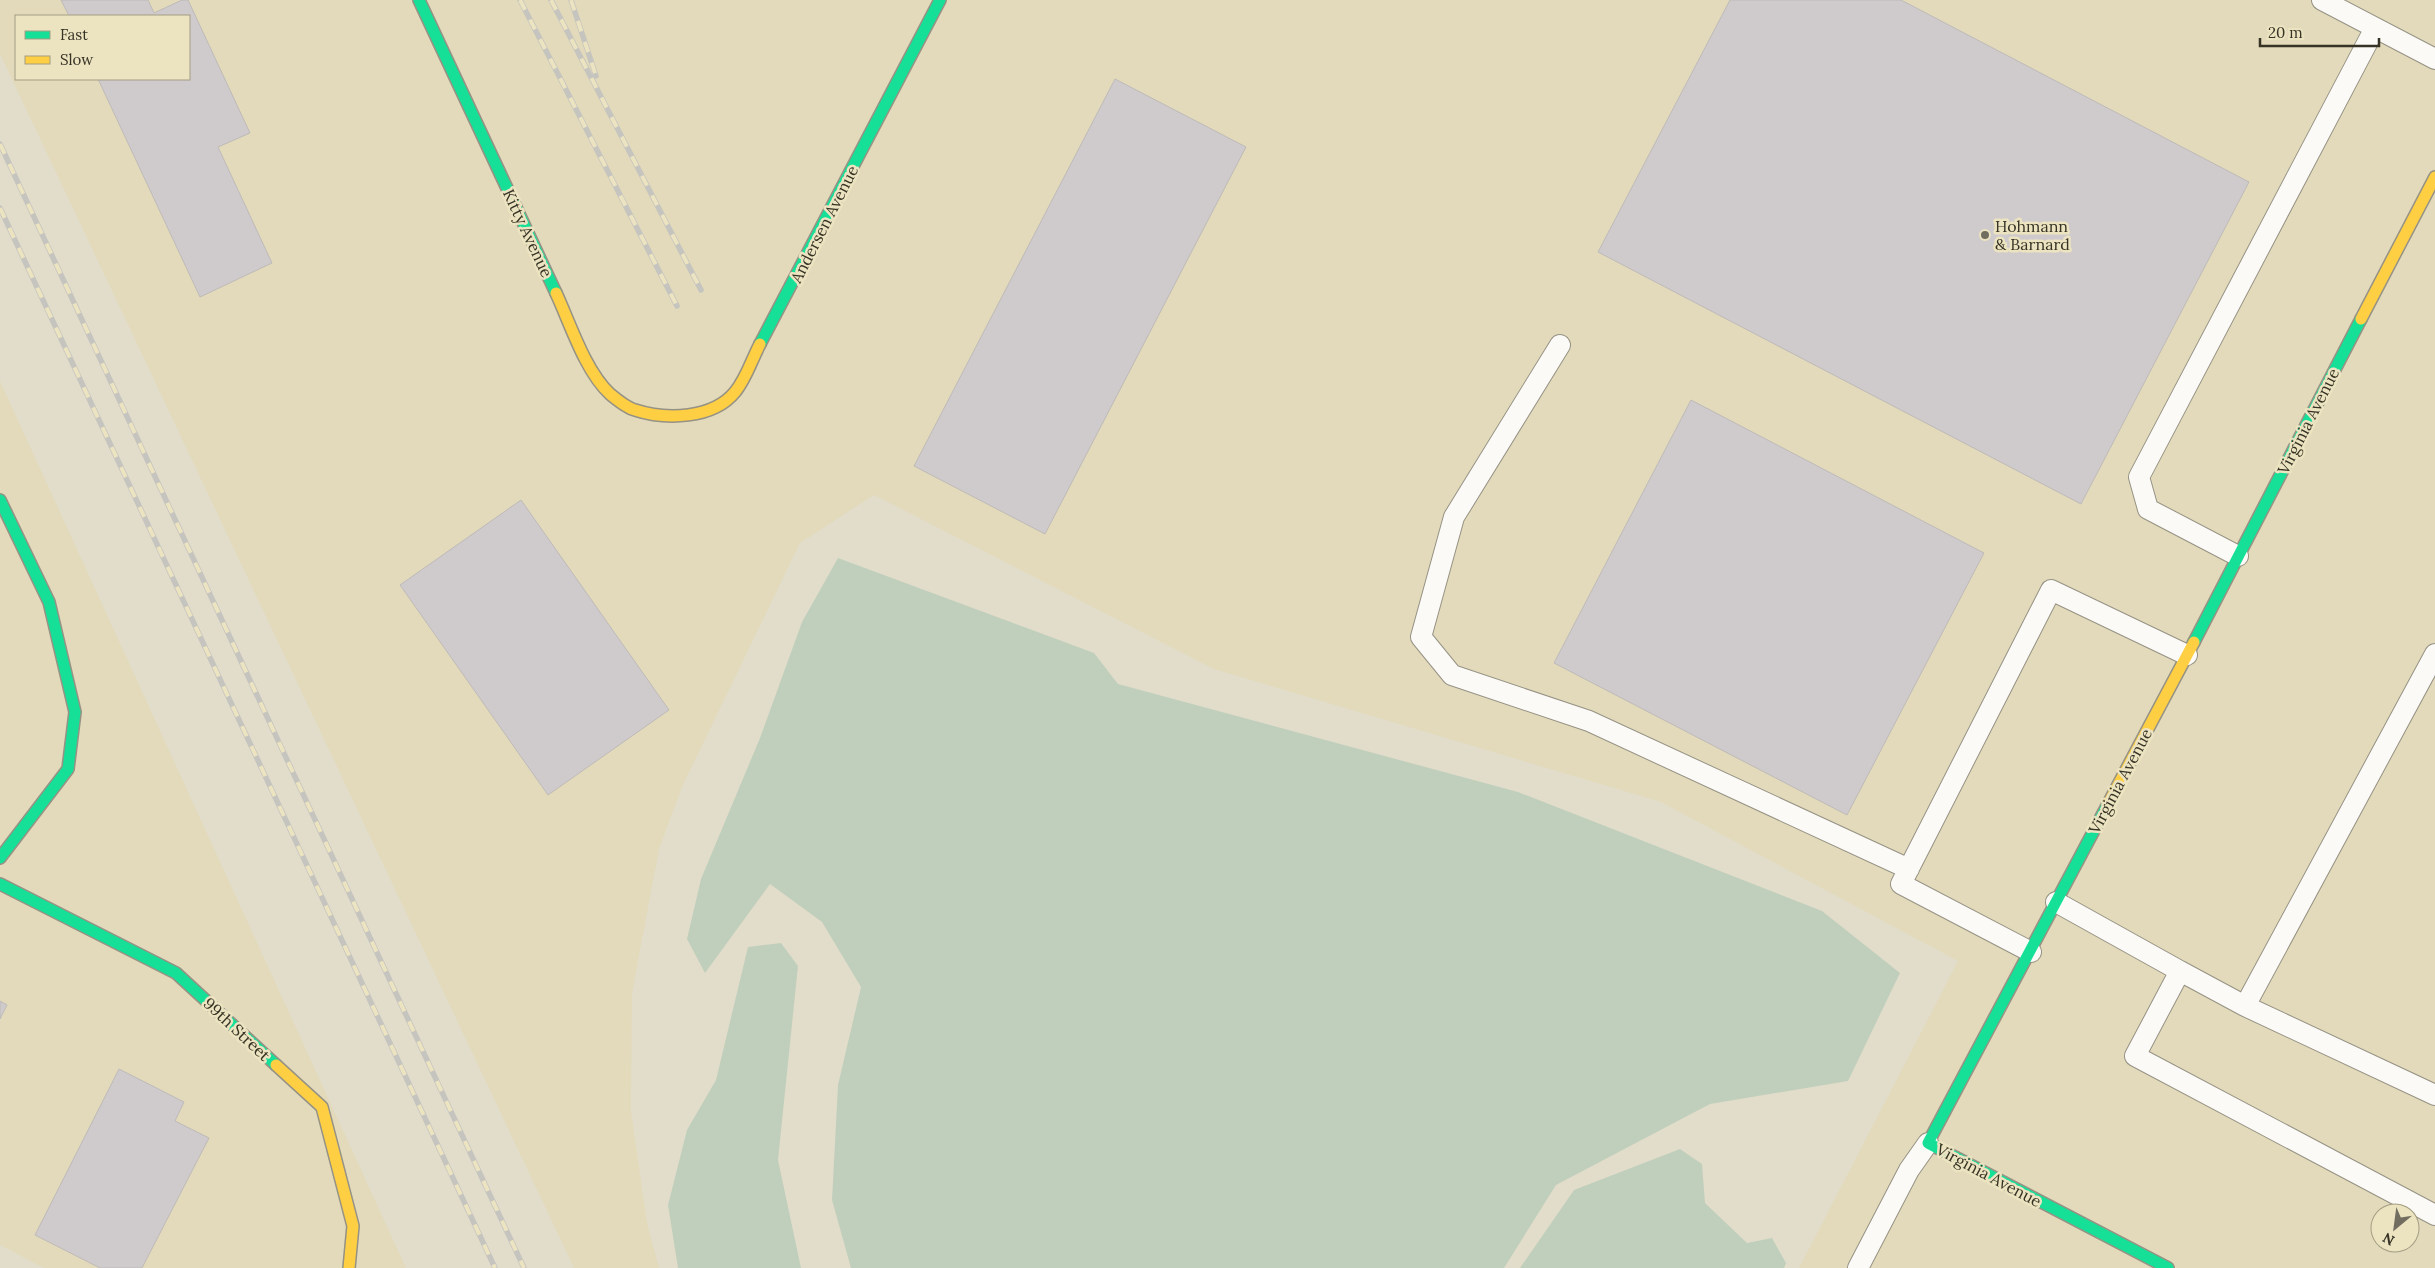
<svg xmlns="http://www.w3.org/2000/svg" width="2435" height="1268" viewBox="0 0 2435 1268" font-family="Lora,serif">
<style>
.built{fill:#e2dabb;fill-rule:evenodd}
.green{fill:#c0cfbb}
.building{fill:#cfcacb;stroke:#bebab8}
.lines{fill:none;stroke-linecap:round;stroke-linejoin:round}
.lane-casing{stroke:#969284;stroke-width:22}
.fast-casing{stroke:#969284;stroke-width:14}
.slow-casing{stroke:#969284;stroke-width:14}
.lane{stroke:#fbfaf7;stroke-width:20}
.fast{stroke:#16e098;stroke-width:11}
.slow{stroke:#ffcf43;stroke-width:11}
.rail-casing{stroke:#c5c4be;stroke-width:5.5}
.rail{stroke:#ece3c1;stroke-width:4;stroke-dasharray:11;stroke-linecap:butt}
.poi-dot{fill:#726e5f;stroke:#ece3c1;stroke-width:2}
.labels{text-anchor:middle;stroke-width:5;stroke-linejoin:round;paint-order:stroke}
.street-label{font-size:16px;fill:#363325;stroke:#ece3c1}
.poi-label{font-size:16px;fill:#363325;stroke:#ece3c1;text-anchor:start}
</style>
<rect width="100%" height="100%" fill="#e2ddcb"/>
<path class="built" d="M0,0H2435V1268H1799L1958,961L1661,802L1214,669L874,495L800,543L682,787L659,849L632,993L631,1111L647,1223L659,1268H574L0,54ZM16,16H189V79H16ZM2380,1213H2410V1243H2380Z
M0,381L406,1268H44L0,1245Z"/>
<path class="green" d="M838,558L1094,653L1118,684L1518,792L1822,911L1900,973L1848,1081L1710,1104L1556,1185L1504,1268H851L832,1200L838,1085L861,987L822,922L770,884L705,973L687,939L701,879L760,738L802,622Z
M781,943L798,966L778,1160L801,1268H678L668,1205L687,1130L716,1080L748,947Z
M1680,1149L1702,1164L1705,1203L1747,1243L1772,1238L1786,1263L1784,1268H1520L1574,1190Z"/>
<path class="building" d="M61,0H148L154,13L182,0H188L250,133L218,147L272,263L200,297L98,79H189V16H69Z
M1730,0H1901L2249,182L2081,504L1598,252Z
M1115,79L1246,147L1045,534L914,466Z
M1691,400L1984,553L1847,815L1554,663Z
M521,500L669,710L548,795L400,585Z
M0,1001L7,1005L0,1019Z
M119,1069L184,1102L175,1121L209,1138L142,1268H100L35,1235Z"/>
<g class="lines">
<defs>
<path id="lane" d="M2322,0L2435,59
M1560,345L1454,517L1421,637L1452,675L1589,721L1909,869
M2238,556L2148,509L2139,477L2375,28
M2056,902L2180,971L2135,1056L2435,1215
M2031,952L1901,884L2051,590L2187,655
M2180,971L2245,1006L2435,1095
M2245,1006L2435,654
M1858,1268L1909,1170L1928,1143"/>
<path id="fast" d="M419,0L556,293
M760,344L940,0
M0,500L49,602L75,712L68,769L0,858
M2194,642L2361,319
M2108,804L1928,1143L2168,1268
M0,884L176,973L276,1065"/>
<path id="slow" d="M556,293C570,323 585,371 610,394C616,399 627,408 635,410C666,420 713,419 735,392C746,379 752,359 760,344
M2361,319L2435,177
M2108,804L2194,642
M276,1065L322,1107L353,1226L349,1268"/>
</defs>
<use href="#lane" class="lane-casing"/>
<use href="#fast" class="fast-casing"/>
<use href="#slow" class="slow-casing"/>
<use href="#lane" class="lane"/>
<use href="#fast" class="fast"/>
<use href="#slow" class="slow"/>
<defs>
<path id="rail" d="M520,0L677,306
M551,0L701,290
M571,0L596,76
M0,144L524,1268
M0,208L495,1268"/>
</defs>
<use href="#rail" class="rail-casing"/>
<use href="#rail" class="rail"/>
</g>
<circle class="poi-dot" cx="1985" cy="235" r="5"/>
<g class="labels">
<g class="street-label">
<text transform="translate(824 224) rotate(-63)" y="6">Andersen Avenue</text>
<text transform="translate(528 233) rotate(65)" y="6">Kitty Avenue</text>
<text transform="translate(2308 421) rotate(-63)" y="6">Virginia Avenue</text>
<text transform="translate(2120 781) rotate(-62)" y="6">Virginia Avenue</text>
<text transform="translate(237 1029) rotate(43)" y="6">99th Street</text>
<text transform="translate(1989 1175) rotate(28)" y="6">Virginia Avenue</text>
</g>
<g class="poi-label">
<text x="1995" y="232">Hohmann<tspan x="1995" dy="18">&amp; Barnard</tspan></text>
</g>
</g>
<rect x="15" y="15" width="175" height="65" fill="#ece3c1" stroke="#a39d83"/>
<rect x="25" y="31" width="25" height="8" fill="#16e098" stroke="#a39d83"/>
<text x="60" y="40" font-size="15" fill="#363325">Fast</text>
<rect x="25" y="56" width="25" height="8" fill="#ffcf43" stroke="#a39d83"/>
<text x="60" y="65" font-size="15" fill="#363325">Slow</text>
<g transform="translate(2395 1228) rotate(209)"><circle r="24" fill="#ece3c1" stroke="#a39d83"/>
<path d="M0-4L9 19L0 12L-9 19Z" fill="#726e5f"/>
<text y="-8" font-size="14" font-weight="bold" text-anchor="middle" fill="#363325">N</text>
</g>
<path d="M2260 38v8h119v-8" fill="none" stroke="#363325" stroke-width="2.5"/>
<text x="2268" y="38" font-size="15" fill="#363325" stroke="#ece3c1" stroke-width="4" paint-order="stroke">20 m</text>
</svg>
